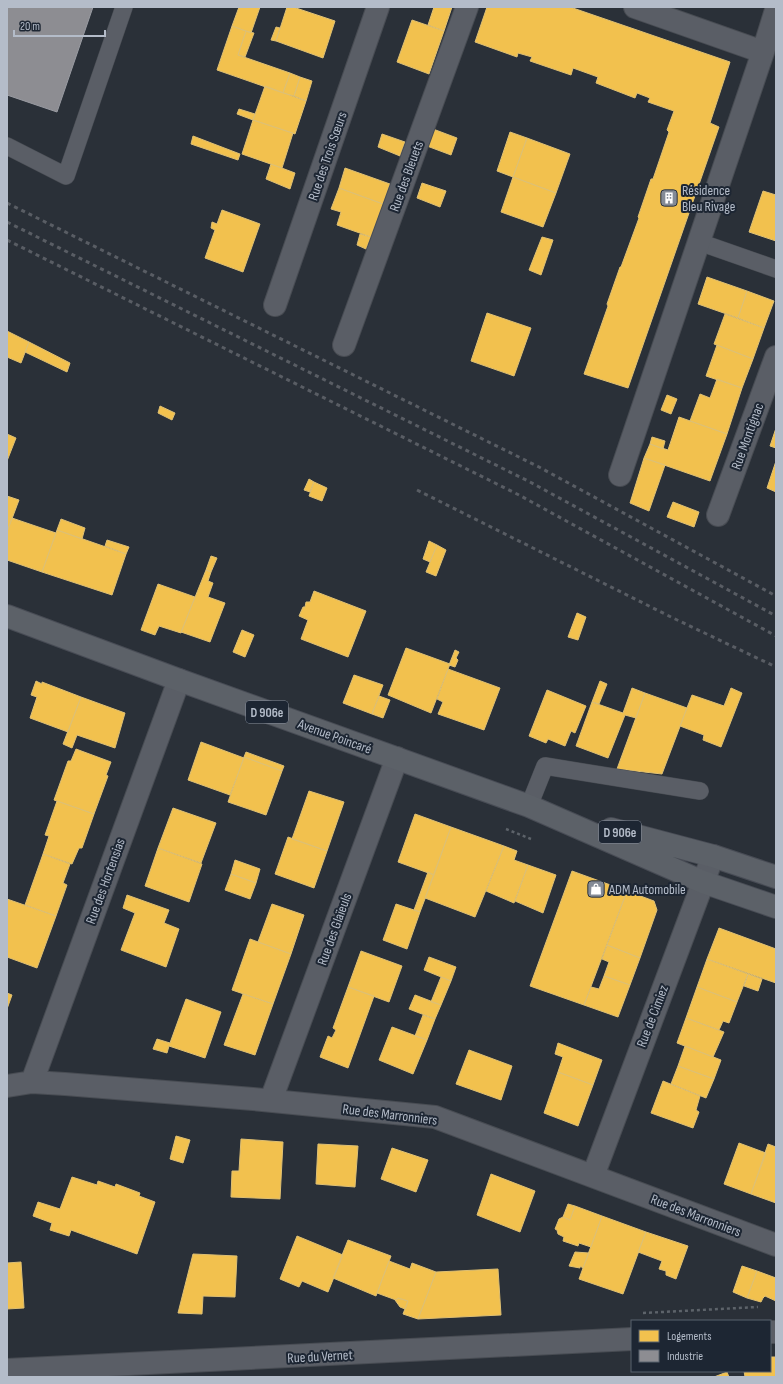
<svg xmlns="http://www.w3.org/2000/svg" width="783" height="1384" viewBox="0 0 783 1384" font-family="'Sofia Sans Condensed',sans-serif">
<style>
.homes{fill:#f2c14e;stroke:#dfc073}
.industry{fill:#8d8d92;stroke:#999ba2}
.lines{fill:none;stroke-linecap:round;stroke-linejoin:round}
.lane-casing{stroke:#484c53;stroke-width:18}
.street-casing{stroke:#484c53;stroke-width:24}
.primary-casing{stroke:#484c55;stroke-width:24}
.path{stroke:#5d636a;stroke-width:2.5;stroke-dasharray:3 3;stroke-linecap:butt}
.lane{stroke:#5a5e66;stroke-width:17}
.street{stroke:#5a5e66;stroke-width:22}
.primary{stroke:#5c6168;stroke-width:22}
.rail{stroke:#595d64;stroke-width:3;stroke-dasharray:4 4;stroke-linecap:butt}
.labels{text-anchor:middle;stroke-width:4;stroke-linejoin:round;paint-order:stroke}
.shield{fill:#1d2633;stroke:#878f9c;stroke-width:1}
.shield-label{font-size:13px;font-weight:bold;fill:#b4bcc9}
.street-label{font-size:14px;fill:#b4bcc9;stroke:#1d2633}
.poi-label{font-size:14px;fill:#b4bcc9;stroke:#1d2633;text-anchor:start}
</style>
<rect width="100%" height="100%" fill="#2a3038"/>
<path class="homes" d="M239,7H260L251,33L232,26Z
M287,7H293L335,21L323,58L276,41Z
M434,7H452L444,31L428,25Z
M487,7H570L730,62L710,123L719,127L628,388L584,374L608,306L607,304L620,267H621L639,218L638,217L651,179H653L669,132L667,130L674,111L648,102L650,98L637,93L635,98L596,83L598,77L573,68L571,75L530,61L532,57L518,53L517,57L475,42Z
M412,20L444,31L429,74L397,62Z
M232,26L246,31L238,55L290,73L283,93L217,70Z
M276,27L280,28L276,41L271,40Z
M246,31L254,33L245,57L238,55Z
M290,73L300,77L294,96L283,93Z
M300,77L312,81L306,101L294,96Z
M265,86L306,101L295,134L253,120Z
M239,109L255,114L253,120L237,114Z
M253,120L293,133L282,168L242,154Z
M433,129L457,138L451,155L427,146Z
M510,132L527,138L513,177L497,171Z
M382,134L405,142L400,156L378,147Z
M193,136L240,154L238,160L191,144Z
M527,138L570,154L556,193L513,177Z
M271,164L295,173L290,189L266,179Z
M345,168L390,184L383,204L339,188Z
M513,177L556,193L543,227L501,212Z
M422,183L446,191L440,207L417,198Z
M339,188L383,204L371,237L337,225L341,212L331,209Z
M763,191L776,195V241L749,232Z
M222,210L260,224L243,272L205,258L215,230L211,228L212,222L217,224Z
M360,234L371,237L366,249L357,245Z
M542,237L553,240L541,275L529,270Z
M707,277L747,291L738,318L698,304Z
M747,291L774,301L764,328L738,318Z
M487,313L531,328L514,376L471,361Z
M725,314L764,328L753,359L714,344Z
M7,331L29,342L21,363L7,357Z
M29,342L70,363L67,372L25,352Z
M717,345L753,359L742,388L706,376Z
M717,379L742,388L727,434L690,421L700,394L710,398Z
M667,395L677,399L671,414L661,410Z
M160,406L175,413L172,420L158,413Z
M679,417L727,434L710,481L644,458L650,444L668,450Z
M776,428V448L770,446Z
M7,434L16,438L7,461Z
M652,437L665,441L663,449L650,444Z
M644,458L665,465L649,511L630,503Z
M776,461V492L767,488Z
M309,479L314,482L310,492L304,490Z
M314,482L327,488L322,501L309,496Z
M7,496L19,500L7,532Z
M673,502L699,512L694,527L667,517Z
M12,518L56,533L42,572L7,560V532Z
M61,519L85,528L82,539L57,530Z
M57,530L126,554L112,595L42,572Z
M107,540L129,547L126,554L105,546Z
M429,541L437,545L430,562L423,559Z
M437,545L446,550L436,576L426,572Z
M211,556L217,558L211,572L206,570Z
M206,570L211,572L208,581L213,583L208,597L225,603L210,642L181,632Z
M158,584L195,597L181,633L159,626L155,635L141,630Z
M314,591L366,611L348,657L301,639L308,620L299,616L303,607H305L306,602H310Z
M577,613L586,617L578,640L568,637Z
M242,630L254,635L245,657L233,652Z
M406,648L450,664L431,713L388,695Z
M455,650L459,652L456,658L458,660L455,667L449,665Z
M448,669L500,688L484,730L438,714L443,702L437,699Z
M354,675L383,685L372,714L343,703Z
M36,681L42,684V682L81,697L68,732L30,718L37,697L31,695Z
M600,681L607,684L599,704L592,702Z
M632,688L645,693L636,718L625,715L608,758L576,746L592,702L623,713Z
M731,688L742,693L721,747L703,740L704,735L680,726L692,695L724,706Z
M547,690L586,706L575,733L571,731L565,746L548,739L546,743L529,736Z
M645,693L687,708L662,774L617,769Z
M379,696L390,700L383,718L372,714Z
M81,697L125,713L115,748L77,735L72,748L63,744Z
M201,742L244,758L230,795L188,780Z
M76,749L111,762L106,775L108,776L94,814L54,800L68,761H71Z
M246,752L284,766L282,771L244,757Z
M244,757L282,771L266,815L228,802Z
M309,791L344,802L327,851L292,839Z
M57,801L94,814L82,848H79L72,864L43,854L49,836L45,835Z
M173,808L216,823L201,863L158,848Z
M415,814L451,827L434,875L398,862Z
M451,827L504,846L475,917L425,898Z
M288,837L327,851L314,888L275,874Z
M504,846L517,851L514,860L528,865L514,903L486,891Z
M158,848L202,864L189,902L145,886Z
M43,854L70,864L63,883L67,885L56,916L25,905Z
M235,860L260,869L256,883L231,874Z
M528,865L556,875L543,913L515,901Z
M572,871L627,891L584,1005L530,986Z
M428,872L434,875L420,912L414,910Z
M231,874L256,883L250,899L225,890Z
M627,891L654,901L657,910L640,958L607,945Z
M127,895L169,910L164,923L179,929L166,967L121,950L135,913L123,908Z
M7,899L56,916L37,968L7,957Z
M272,904L304,915L291,954L258,942Z
M396,904L420,912L407,949L383,940Z
M719,928L776,949V983L707,959Z
M250,939L291,954L273,1004L232,990Z
M607,945L640,958L630,985L604,976L609,962L602,959Z
M361,951L402,966L389,1002L348,987Z
M429,957L456,967L451,981L424,970Z
M707,959L748,974L737,1002L697,987Z
M748,974L762,979L758,991L744,986Z
M604,976L630,985L618,1017L584,1005L591,987L599,989Z
M441,977L451,981L441,1005L431,1002Z
M348,987L374,996L348,1068L320,1057L328,1036L332,1038L336,1030L333,1028Z
M697,987L737,1002L729,1023L723,1021L719,1030L686,1018Z
M7,993L12,995L7,1009Z
M243,994L273,1004L255,1055L224,1045Z
M415,995L441,1005L435,1019L409,1009Z
M186,999L221,1012L205,1058L169,1046L167,1053L153,1049L157,1039L170,1043Z
M423,1015L435,1019L427,1040L415,1036Z
M686,1018L724,1032L713,1057L677,1043Z
M392,1027L427,1040L413,1074L379,1060Z
M558,1043L602,1060L593,1085L558,1072L563,1057L555,1054Z
M685,1046L721,1060L714,1079L678,1066Z
M469,1050L512,1066L501,1100L456,1084Z
M678,1066L714,1079L706,1098L671,1084Z
M558,1072L593,1085L578,1126L544,1113Z
M663,1081L700,1096L696,1110L699,1112L693,1128L651,1113Z
M176,1136L190,1140L183,1163L170,1159Z
M241,1139L283,1142L280,1199L231,1197L232,1171H239Z
M739,1143L766,1153L751,1194L724,1184Z
M318,1144L358,1146L355,1187L316,1184Z
M768,1144L776,1147V1203L751,1194Z
M392,1148L428,1160L416,1192L381,1179Z
M491,1174L535,1191L520,1232L477,1215Z
M72,1177L97,1185L98,1181L115,1187L116,1184L140,1193L139,1196L155,1202L137,1254L71,1230L69,1236L50,1230L52,1223L33,1216L38,1202L60,1209Z
M568,1204L575,1206L570,1220L563,1217Z
M575,1206L602,1216L591,1247L579,1243L578,1246L563,1241L564,1237L558,1234L557,1230L555,1229L559,1219L563,1217L570,1220Z
M602,1216L646,1232L623,1294L579,1279Z
M646,1232L688,1246L676,1279L666,1275V1271L659,1269L662,1261L638,1252Z
M297,1236L343,1255L328,1292L302,1281L299,1287L280,1279Z
M348,1240L391,1256L376,1296L333,1278Z
M575,1252L589,1253L583,1268L580,1266V1268L569,1266Z
M193,1254L237,1256L235,1297L203,1296L202,1314L178,1313Z
M389,1261L410,1269L412,1263L436,1272L418,1319L403,1314L408,1301L398,1298L396,1300L377,1293Z
M21,1262L24,1308L7,1309V1263Z
M742,1266L757,1271L747,1298L733,1292Z
M498,1269L501,1315L418,1319L436,1272Z
M757,1271L776,1278V1301L765,1296L763,1298L761,1302L747,1298Z
M398,1298L408,1301L405,1309L400,1307L395,1300H396Z
M770,1357H776V1377H745L744,1371H770Z
M727,1372L729,1377H714Z"/>
<path class="industry" d="M7,7H93L57,112L7,95Z"/>
<g class="lines">
<defs>
<path id="lane" d="M7,146L66,176L124,7
M699,242L776,269
M529,806L545,766L700,791"/>
<path id="street" d="M635,7L763,52
M275,305L378,7
M344,345L467,7
M620,475L763,52L776,10
M718,515L776,357
M32,1082L179,680
M7,1086L32,1082L65,1084L253,1099L435,1117L776,1245
M271,1100L397,758
M593,1176L713,856
M770,1332H776
M7,1370L632,1339"/>
<path id="primary" d="M7,616L179,680L529,806L703,882L776,907
M611,829L713,856L776,877"/>
</defs>
<use href="#lane" class="lane-casing"/>
<use href="#street" class="street-casing"/>
<use href="#primary" class="primary-casing"/>
<path class="path" d="M506,829L531,839
M643,1313L758,1307"/>
<use href="#lane" class="lane"/>
<use href="#street" class="street"/>
<use href="#primary" class="primary"/>
<path class="rail" d="M7,203L539,467L776,596
M7,222L530,482L776,616
M7,240L519,495L776,636
M417,490L673,618L776,667"/>
</g>
<defs>
<symbol id="building-square" viewBox="-11 -11 22 22"><rect x="-9" y="-9" width="18" height="18" rx="4" fill="#848b96" stroke="#1d2633"/><path d="M-4-6H4V6H1V3H-1V6H-4ZM-2.5-4.3h1.7v1.8h-1.7ZM.8-4.3h1.7v1.8H.8ZM-2.5-1h1.7V.8h-1.7ZM.8-1h1.7V.8H.8Z" fill="#fff"/></symbol>
<symbol id="shop-square" viewBox="-11 -11 22 22"><rect x="-9" y="-9" width="18" height="18" rx="4" fill="#848b96" stroke="#1d2633"/><path d="M-5-2.5h2.3a2.7 3.5 0 0 1 5.4 0H5L5.5 6h-11ZM-1.5-2.5h3a1.5 2.3 0 0 0-3 0Z" fill="#fff"/></symbol>
</defs>
<g fill-rule="evenodd">
<use href="#building-square" x="659" y="188" width="20" height="20"/>
<use href="#shop-square" x="586" y="879" width="20" height="20"/>
</g>
<g class="labels">
<g class="shield">
<rect x="246" y="701" width="42" height="22" rx="3"/>
<rect x="599" y="821" width="42" height="22" rx="3"/>
</g>
<g class="shield-label">
<text x="267" y="717">D 906e</text>
<text x="620" y="837">D 906e</text>
</g>
<g class="street-label">
<text transform="translate(327 156) rotate(-71)" y="5">Rue des Trois Sœurs</text>
<text transform="translate(406 176) rotate(-70)" y="5">Rue des Bleuets</text>
<text transform="translate(747 436) rotate(-70)" y="5">Rue Montignac</text>
<text transform="translate(335 736) rotate(20)" y="5">Avenue Poincaré</text>
<text transform="translate(105 881) rotate(-70)" y="5">Rue des Hortensias</text>
<text transform="translate(334 929) rotate(-70)" y="5">Rue des Glaïeuls</text>
<text transform="translate(652 1016) rotate(-69)" y="5">Rue de Cimiez</text>
<text transform="translate(390 1114) rotate(7)" y="5">Rue des Marronniers</text>
<text transform="translate(696 1215) rotate(21)" y="5">Rue des Marronniers</text>
<text transform="translate(320 1356) rotate(-3)" y="5">Rue du Vernet</text>
</g>
<g class="poi-label">
<text x="682" y="195">Résidence<tspan x="682" dy="16">Bleu Rivage</tspan></text>
<text x="609" y="894">ADM Automobile</text>
</g>
</g>
<rect width="783" height="1384" fill="none" stroke="#b4bcc9" stroke-width="16"/>
<rect x="631" y="1320" width="140" height="52" fill="#1d2633" stroke="#59626f"/>
<rect x="639" y="1330" width="20" height="12" fill="#f2c14e" stroke="#59626f"/>
<text x="667" y="1340" font-size="12" fill="#b4bcc9">Logements</text>
<rect x="639" y="1350" width="20" height="12" fill="#8d8d92" stroke="#59626f"/>
<text x="667" y="1360" font-size="12" fill="#b4bcc9">Industrie</text>
<path d="M14 30v6h91v-6" fill="none" stroke="#b4bcc9" stroke-width="2"/>
<text x="20" y="30" font-size="12" fill="#b4bcc9" stroke="#1d2633" stroke-width="3" paint-order="stroke">20 m</text>
</svg>
